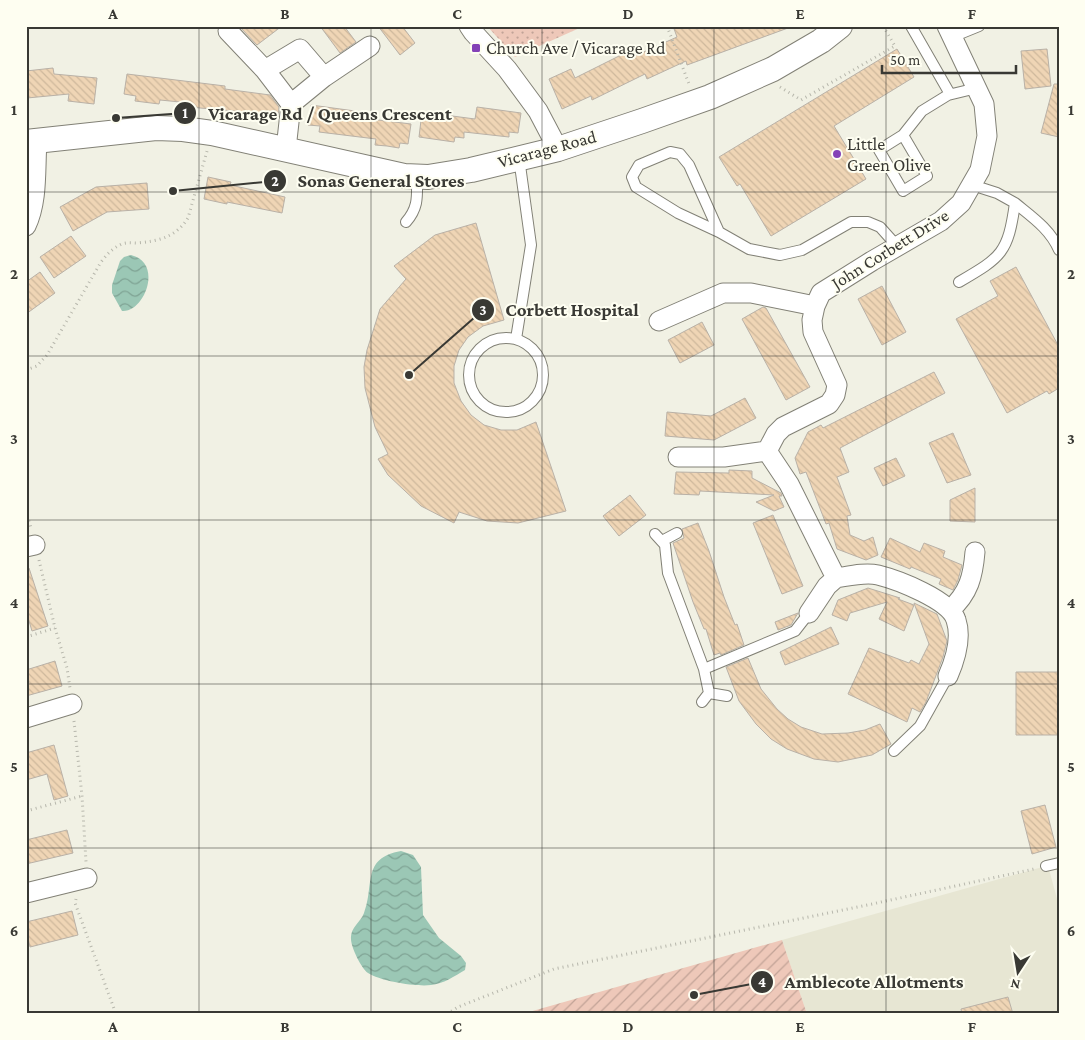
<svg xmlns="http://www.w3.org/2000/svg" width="1085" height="1040" viewBox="0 0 1085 1040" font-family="'Crimson Pro',serif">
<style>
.built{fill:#e7e6d3}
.park{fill:url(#park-dots)}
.garden{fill:url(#garden-furrows)}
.water{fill:url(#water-waves)}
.building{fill:url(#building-back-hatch);stroke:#b9b1a7}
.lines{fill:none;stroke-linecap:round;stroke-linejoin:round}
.service-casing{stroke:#828176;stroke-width:12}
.minor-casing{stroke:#828176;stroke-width:21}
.tertiary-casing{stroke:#828176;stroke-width:26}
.path{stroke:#b7b7ac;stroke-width:3;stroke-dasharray:1 4;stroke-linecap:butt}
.service{stroke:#fff;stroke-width:10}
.minor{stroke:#fff;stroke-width:19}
.tertiary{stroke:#fff;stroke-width:24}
.grid{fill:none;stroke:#393934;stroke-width:1;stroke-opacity:0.55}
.poi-dot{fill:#8442b7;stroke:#fefef1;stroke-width:2}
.labels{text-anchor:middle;stroke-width:4;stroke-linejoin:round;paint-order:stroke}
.poi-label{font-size:18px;fill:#393934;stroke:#fefef1;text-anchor:start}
.street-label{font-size:18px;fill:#393934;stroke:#fefef1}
.leader{fill:none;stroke:#393934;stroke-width:2}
.callout-dot{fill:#393934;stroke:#fefef1;stroke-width:2}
.mark-label{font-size:15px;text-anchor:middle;font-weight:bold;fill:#fff}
.callout-label{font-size:19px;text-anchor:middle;font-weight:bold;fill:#393934;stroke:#fefef1;stroke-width:4;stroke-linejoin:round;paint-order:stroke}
.neatline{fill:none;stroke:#393934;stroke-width:2}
.grid-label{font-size:16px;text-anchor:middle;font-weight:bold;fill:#393934}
</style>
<defs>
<pattern id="park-dots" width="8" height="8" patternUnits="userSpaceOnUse" patternTransform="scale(1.25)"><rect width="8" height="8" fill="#eec8b9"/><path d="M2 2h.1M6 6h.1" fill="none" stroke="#c2a397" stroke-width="1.8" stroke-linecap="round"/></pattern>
<pattern id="garden-furrows" width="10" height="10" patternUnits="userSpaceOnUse" patternTransform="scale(1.25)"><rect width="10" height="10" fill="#eec8b9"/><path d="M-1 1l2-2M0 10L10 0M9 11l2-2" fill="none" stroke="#c2a397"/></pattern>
<pattern id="water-waves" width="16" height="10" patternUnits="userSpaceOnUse" patternTransform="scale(1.25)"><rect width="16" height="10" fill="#9bc7b5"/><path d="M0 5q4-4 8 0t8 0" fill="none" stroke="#7fa394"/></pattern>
<pattern id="building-back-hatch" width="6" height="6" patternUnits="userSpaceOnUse" patternTransform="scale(1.25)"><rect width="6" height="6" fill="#efd5b5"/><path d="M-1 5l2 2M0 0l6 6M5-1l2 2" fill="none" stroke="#ceb89c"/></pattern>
</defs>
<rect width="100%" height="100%" fill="#f1f1e4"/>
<path class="built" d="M1046,866L1050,873L1059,906V1014H807L782,940Z"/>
<path class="park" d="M487,26H584L515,57Z"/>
<path class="garden" d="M782,940L807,1014H522Z"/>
<path class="water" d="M131,255C164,263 144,313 122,311L112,293V285L120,261L124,257Z
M401,851L413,855L421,867L423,915L439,938L461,956L466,963L465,970C455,976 443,984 431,985C416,987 380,981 368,973C361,968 351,947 351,939C350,928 360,923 364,913C375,885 361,858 401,851Z"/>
<path class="building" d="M239,26H282L257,45Z
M320,26H344L356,42L340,53Z
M378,26H402L415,43L400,55Z
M673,26H788V28L687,65L686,61L647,79L645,74L592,100L591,96L562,109L549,79L571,69L575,78L625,53L628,59L677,37Z
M897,49L914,77L834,126L866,179L771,236L740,184L737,186L719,157Z
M1047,49L1051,86L1025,89L1021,51Z
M53,68L54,74L97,78L94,104L68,101L69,94L27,98L26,71Z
M127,74L225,86V89L270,95L279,107L278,117L269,116L268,120L244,117L245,112L189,107L190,103L160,100L159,104L135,101L136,96L124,94Z
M1054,84H1059V137L1041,133Z
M311,105L355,111L354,117L411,124L408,144L400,143L399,148L387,146L375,145L376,139L319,132L320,126L308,125Z
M477,107L521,113L518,133L509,132V137L464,132V138L455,137L454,142L419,137L422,112L475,119Z
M208,177L231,182L230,185L285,197L282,213L227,202V204L204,199Z
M147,183L149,209L107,212L73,231L60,207L96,187Z
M476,223L504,320L483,326L468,337L459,350L454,366V383L461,401L471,415L484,425L501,430H517L536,422L566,511L518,523L487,521L459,512L454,523L421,506L388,475L378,459L388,454L375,427L365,388L364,367L367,350L380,309L406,279L394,266L435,235Z
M71,236L86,256L54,278L40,257Z
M1016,267L1059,347V388L1049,394L1047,391L1007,413L956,319L998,296L990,281Z
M40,272L55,293L26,314V282Z
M882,286L906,332L882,345L858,299Z
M763,307L766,308L810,387L786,400L742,319Z
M702,322L714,345L680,363L668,340Z
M934,372L945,393L840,448L849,472L837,477L851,515L847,516L850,535L864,541L873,537L878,555L866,560L837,549L829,523L826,524L806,472L800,474L795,458L808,432L821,425L823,428Z
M745,398L756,418L714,440L665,436L667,412L711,416Z
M953,433L971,475L947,483L929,443Z
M896,458L905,476L883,486L874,468Z
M729,470L752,471V478L781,493L782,496H779L784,507L774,511L756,502L774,495L700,491L699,495L674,494L676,472L729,473Z
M975,488V522L950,521V500Z
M630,495L646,515L619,536L603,516Z
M773,515L803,586L782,594L753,523Z
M698,523L709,551L724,597L735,625L737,624L744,645L721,655L720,653L714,655L706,629H704L693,602L673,543L684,538L682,529Z
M890,538L920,552L924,543L945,551L943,557L962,565L958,580L953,590L939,584L941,579L911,567L910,569L881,557Z
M29,568L48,626L32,631L26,611V569Z
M868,588L900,598L898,599L914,605L904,631L879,619L887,602L850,613L847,621L832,615L838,600Z
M914,603L937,614L947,641L943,657L926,702L920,712L912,708L907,722L848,694L869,648L909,663L911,660L919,664L929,644Z
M798,613L791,625L778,630L775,622Z
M831,627L839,644L785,665L780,652Z
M748,658L761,689L777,709L788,719L801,727L822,734L848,733L865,730L880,724L891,744L872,755L838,762L814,759L787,749L771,739L756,724L739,701L726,667Z
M55,661L62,686L26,696V670Z
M1016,672H1059V735H1016Z
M54,745L68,796L54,800L47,774L26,780V753Z
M1045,805L1056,847L1032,854L1021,811Z
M67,830L73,853L26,864V840Z
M72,911L78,935L30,947L26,930V922Z
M1008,997L1013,1014H962L961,1009Z"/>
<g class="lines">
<defs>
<path id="service" d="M911,26L950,94
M952,37L979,26
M903,135L879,150L903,191L927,176L903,135L922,111L948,95L977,88
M1015,203C1032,217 1050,229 1059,250
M406,222C419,207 417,196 417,177
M719,232L689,165L680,154L670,152L639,165L632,177L636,187L678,213L719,232L749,249L780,255L802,250L851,222H868L880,227L897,246
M959,282C1002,257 1008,253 1015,203L997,193L972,185
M469 375a37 37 0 1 1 74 0a37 37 0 1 1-74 0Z
M516,339L531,245L519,158
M655,534L665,545L668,573L704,669L709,693
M662,541L677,533
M704,669L795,631L809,613
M702,702L709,693L727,696
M894,751L920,726L948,676
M1046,866L1059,863"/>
<path id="minor" d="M469,26L473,32L507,69L538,111L558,149
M228,31L265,70L291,104L286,149
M265,70L300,49L324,77
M291,104L324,77L370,46
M26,226C38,201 35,169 37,141
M659,321L723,293H751L815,306
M678,457H724L767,451
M26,547L35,545
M836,578C849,576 865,572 878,575C898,580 950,600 956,620C962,638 955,660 948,676
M950,610C969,593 973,576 975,552
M809,613L827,586L836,578L789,484L767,451L776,434L783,427L829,404L835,395L837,385L813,332L812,320L815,306L821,293L872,261L941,221L961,203L980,170L987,136L984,104L947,26
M26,718L72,704
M26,893L87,878"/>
<path id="tertiary" d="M26,142L156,128L183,129L212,133L404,176L428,177L471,170L558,149L642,121L710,97L773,69L821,41L840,26"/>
</defs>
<use href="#service" class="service-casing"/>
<use href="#minor" class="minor-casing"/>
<use href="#tertiary" class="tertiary-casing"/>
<path class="path" d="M667,26L689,84
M780,87L801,100L895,46L883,26
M26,370L37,366L47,355L101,262C107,254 113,248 122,244C127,242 132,243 137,243C159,241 176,237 188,218L207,151
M26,511L31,528
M39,560L55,628L67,668L70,688
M26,637L55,628
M74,721L82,796L86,862
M26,811L82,796
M76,899L75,903L116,1014
M447,1014L458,1007L554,969L872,904L1034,869
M671,1014L676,1012L679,1014"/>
<use href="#service" class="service"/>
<use href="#minor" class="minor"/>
<use href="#tertiary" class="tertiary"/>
</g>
<path class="grid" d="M199,26V1014M371,26V1014M542,26V1014M714,26V1014M886,26V1014M26,192H1059M26,356H1059M26,520H1059M26,684H1059M26,848H1059"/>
<g class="poi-dot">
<rect x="471" y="43" width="10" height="10" rx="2.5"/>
<circle cx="837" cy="154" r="5"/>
</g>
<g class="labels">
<g class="poi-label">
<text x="486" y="54">Church Ave / Vicarage Rd</text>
<text x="847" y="150">Little<tspan x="847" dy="21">Green Olive</tspan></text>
</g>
<g class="street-label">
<text transform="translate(547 149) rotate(-15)" y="6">Vicarage Road</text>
<text transform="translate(890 249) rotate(-32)" y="6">John Corbett Drive</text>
</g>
</g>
<path class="leader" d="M116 118L185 113M173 191L275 181M409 375L483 310M694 995L762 982"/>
<g class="callout-dot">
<circle cx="116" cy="118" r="5"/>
<circle cx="173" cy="191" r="5"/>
<circle cx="409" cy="375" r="5"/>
<circle cx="694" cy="995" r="5"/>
<circle cx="185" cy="113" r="12"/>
<circle cx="275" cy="181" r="12"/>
<circle cx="483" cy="310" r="12"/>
<circle cx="762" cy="982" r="12"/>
</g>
<g class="mark-label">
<text x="185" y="118">1</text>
<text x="275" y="186">2</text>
<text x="483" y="315">3</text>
<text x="762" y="987">4</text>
</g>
<g class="callout-label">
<text x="330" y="120">Vicarage Rd / Queens Crescent</text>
<text x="381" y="187">Sonas General Stores</text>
<text x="572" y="316">Corbett Hospital</text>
<text x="874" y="988">Amblecote Allotments</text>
</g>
<rect width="1085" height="1040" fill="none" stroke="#fefef1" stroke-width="55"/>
<g transform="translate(1018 972) rotate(192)" stroke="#fefef1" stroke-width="4" paint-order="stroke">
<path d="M0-4L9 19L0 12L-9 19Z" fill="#393934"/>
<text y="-8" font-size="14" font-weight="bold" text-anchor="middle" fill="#393934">N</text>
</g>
<path d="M882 65v8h134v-8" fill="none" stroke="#393934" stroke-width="2.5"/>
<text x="890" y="65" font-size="15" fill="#393934" stroke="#fefef1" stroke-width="4" paint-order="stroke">50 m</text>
<rect x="28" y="28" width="1030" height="984" class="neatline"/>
<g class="grid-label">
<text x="113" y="19">A</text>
<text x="285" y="19">B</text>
<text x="457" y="19">C</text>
<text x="628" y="19">D</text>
<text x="800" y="19">E</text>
<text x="972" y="19">F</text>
<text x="14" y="115">1</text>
<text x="1071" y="115">1</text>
<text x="14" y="279">2</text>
<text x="1071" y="279">2</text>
<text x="14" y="444">3</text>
<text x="1071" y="444">3</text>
<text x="14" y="608">4</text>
<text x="1071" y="608">4</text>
<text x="14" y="772">5</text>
<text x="1071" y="772">5</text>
<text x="14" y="936">6</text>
<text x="1071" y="936">6</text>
<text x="113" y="1032">A</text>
<text x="285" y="1032">B</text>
<text x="457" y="1032">C</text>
<text x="628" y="1032">D</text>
<text x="800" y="1032">E</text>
<text x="972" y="1032">F</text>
</g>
</svg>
